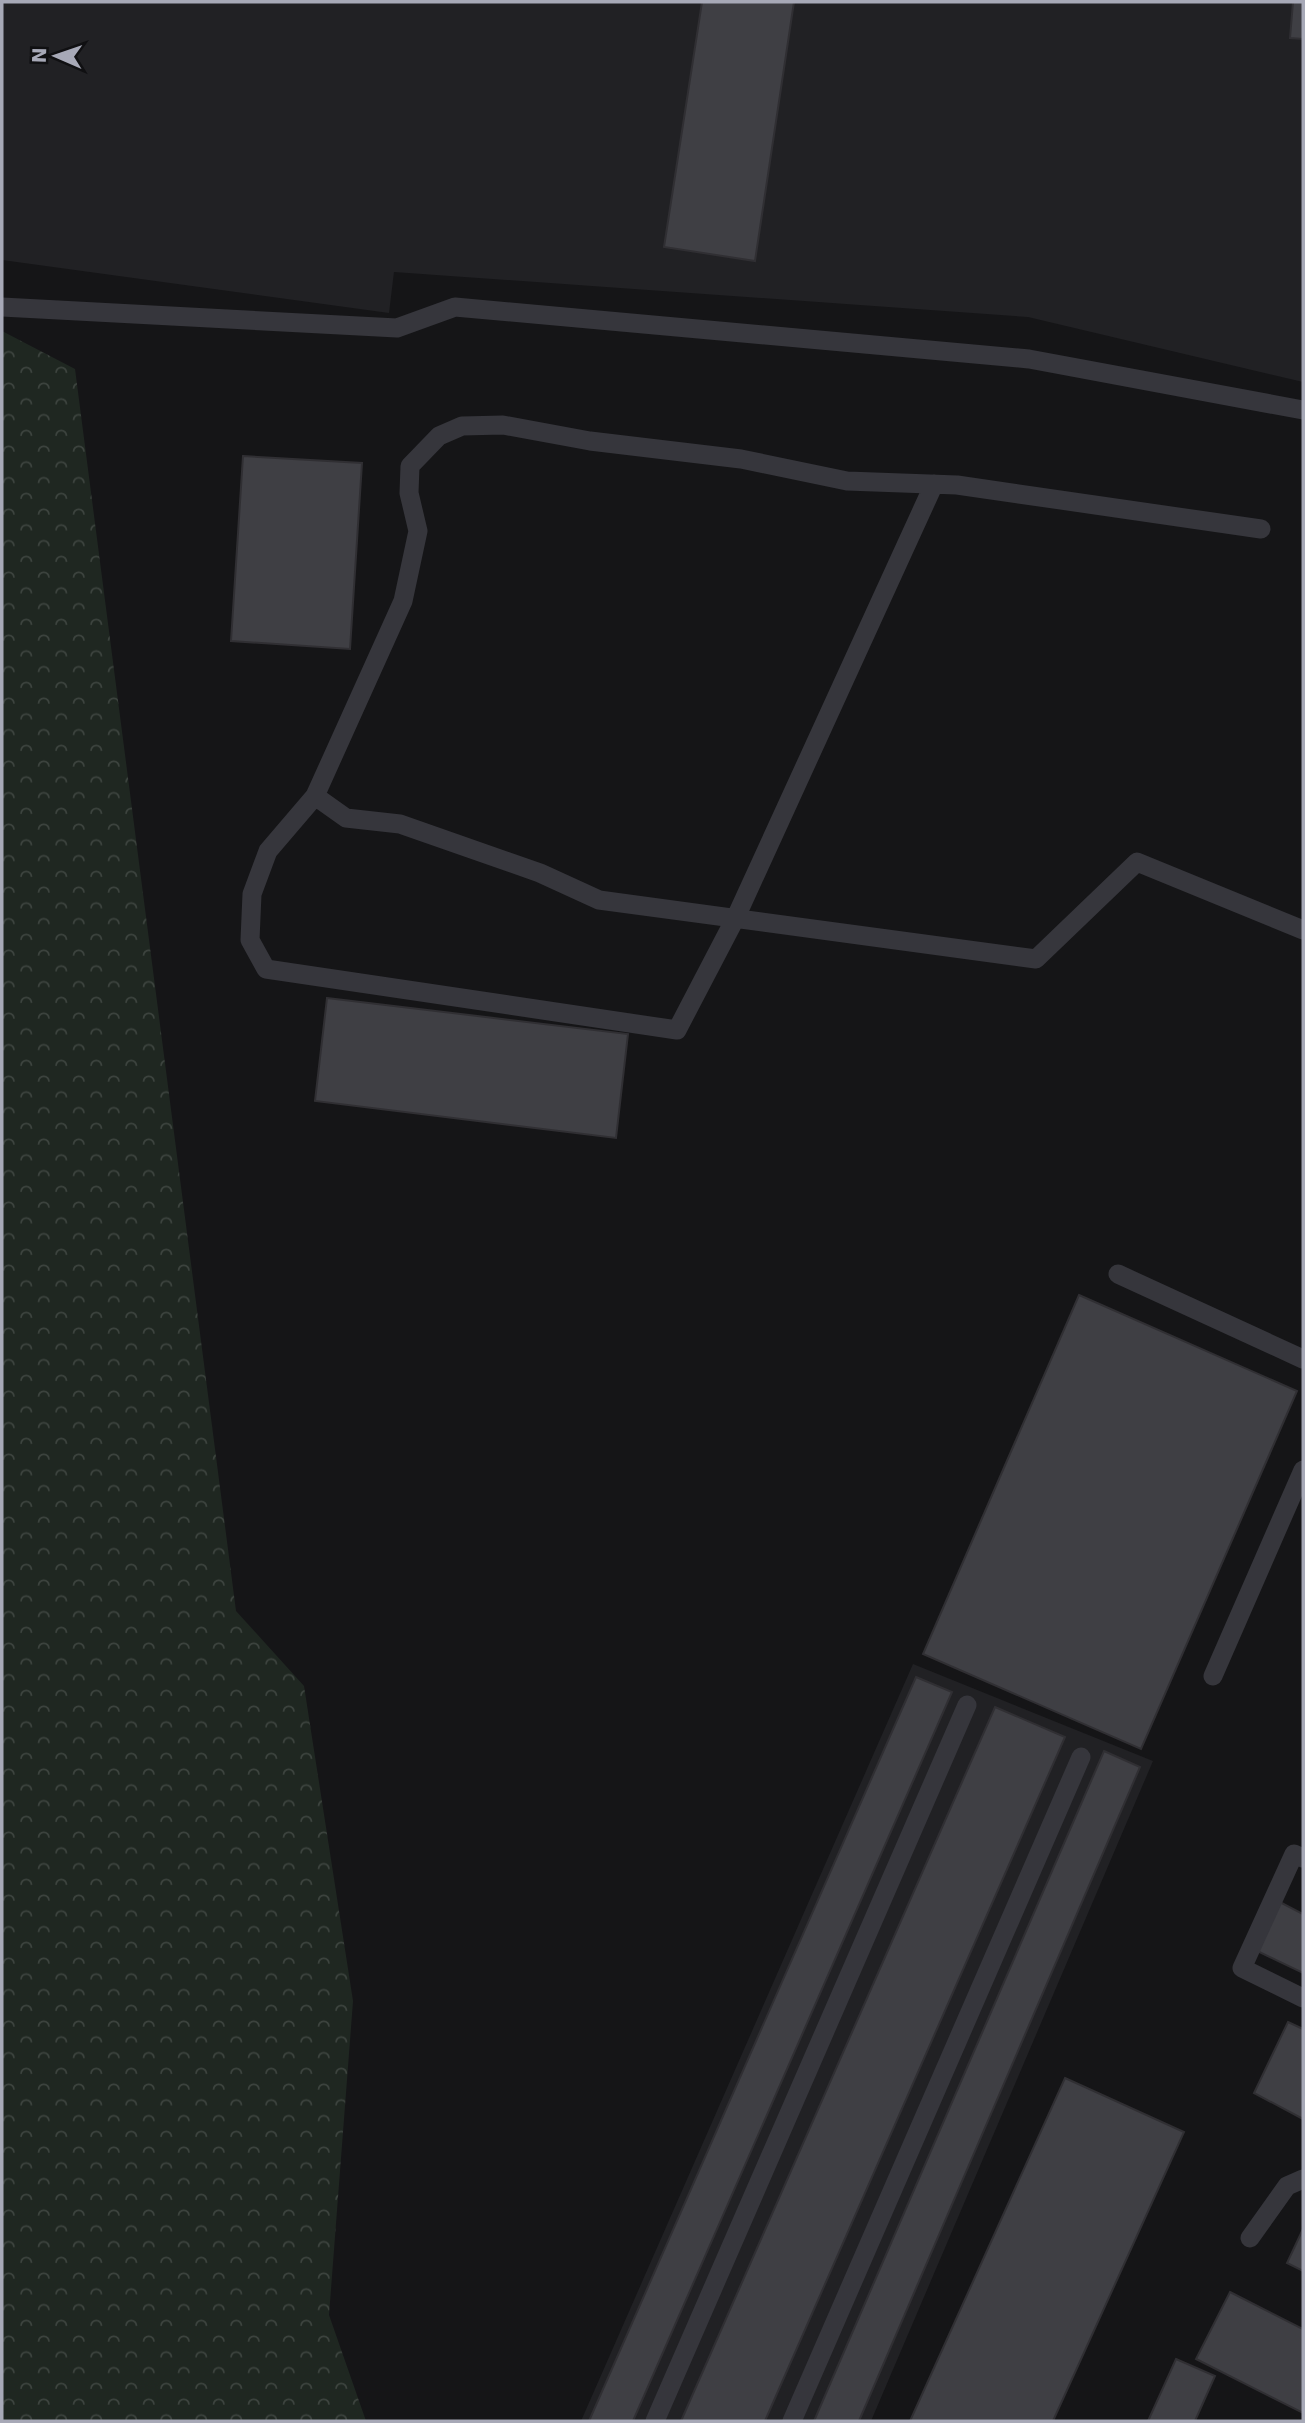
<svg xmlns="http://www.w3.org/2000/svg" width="1305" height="2423" viewBox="0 0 1305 2423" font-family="'DejaVu Sans',sans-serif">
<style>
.built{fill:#212124}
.forest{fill:url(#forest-crowns)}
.building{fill:#3f3f44;stroke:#302f33;stroke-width:2}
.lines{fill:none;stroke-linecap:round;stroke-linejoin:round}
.lane{stroke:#36363c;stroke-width:19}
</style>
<defs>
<pattern id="forest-crowns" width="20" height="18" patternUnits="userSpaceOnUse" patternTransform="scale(1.75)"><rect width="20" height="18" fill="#1f2721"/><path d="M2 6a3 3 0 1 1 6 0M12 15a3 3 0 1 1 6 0" fill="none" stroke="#3d443f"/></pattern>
</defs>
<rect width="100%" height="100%" fill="#151517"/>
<path class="built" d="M2,2H1303V382L1028,317L394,272L389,313L2,260Z
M913,1664L1153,1761L871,2421H581Z"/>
<path class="forest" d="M2,331L75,369L236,1611L304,1686L353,2001L329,2315L366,2421H2Z"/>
<path class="building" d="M702,2H794L755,261L664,247Z
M1293,2H1303V39L1290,38Z
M243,456L362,463L350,649L231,641Z
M327,998L628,1034L616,1138L315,1101Z
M1079,1295L1297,1391L1141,1749L923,1654Z
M916,1677L952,1692L633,2421H589Z
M995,1707L1065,1737L765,2421H681Z
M1104,1751L1140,1767L859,2421H814Z
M1274,1899L1303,1914V1973L1251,1948Z
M1288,2022L1303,2029V2119L1254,2093Z
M1065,2078L1184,2132L1053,2421H910Z
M1303,2229V2271L1287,2263Z
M1230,2292L1303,2329V2413L1196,2359Z
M1176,2359L1215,2376L1195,2421H1148Z"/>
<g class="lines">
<path class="lane" d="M2,307L397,328L455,307L1029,359L1303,410
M1261,529L957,485L847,481L741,459L590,441L503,425L462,426L439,436L410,466L409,493L418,531L403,601L315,796L346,818L400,824L540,873L599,900L1036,959L1137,862L1303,930
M315,796L268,851L252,894L250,940L266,969L677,1030L736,917L934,484
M1118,1274L1303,1359
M1213,1676L1303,1470
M1303,1858L1294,1854L1242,1968L1303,1998
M1250,2238L1287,2186L1303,2179
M655,2421L967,1705
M792,2421L1081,1757"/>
</g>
<rect width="1305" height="2423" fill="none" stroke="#a7a9b7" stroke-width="7"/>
<g transform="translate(56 56) rotate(272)" stroke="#101012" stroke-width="5" paint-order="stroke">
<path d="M0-5L12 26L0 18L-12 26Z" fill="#a7a9b7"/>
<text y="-10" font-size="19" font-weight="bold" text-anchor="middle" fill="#a7a9b7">N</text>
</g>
</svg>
